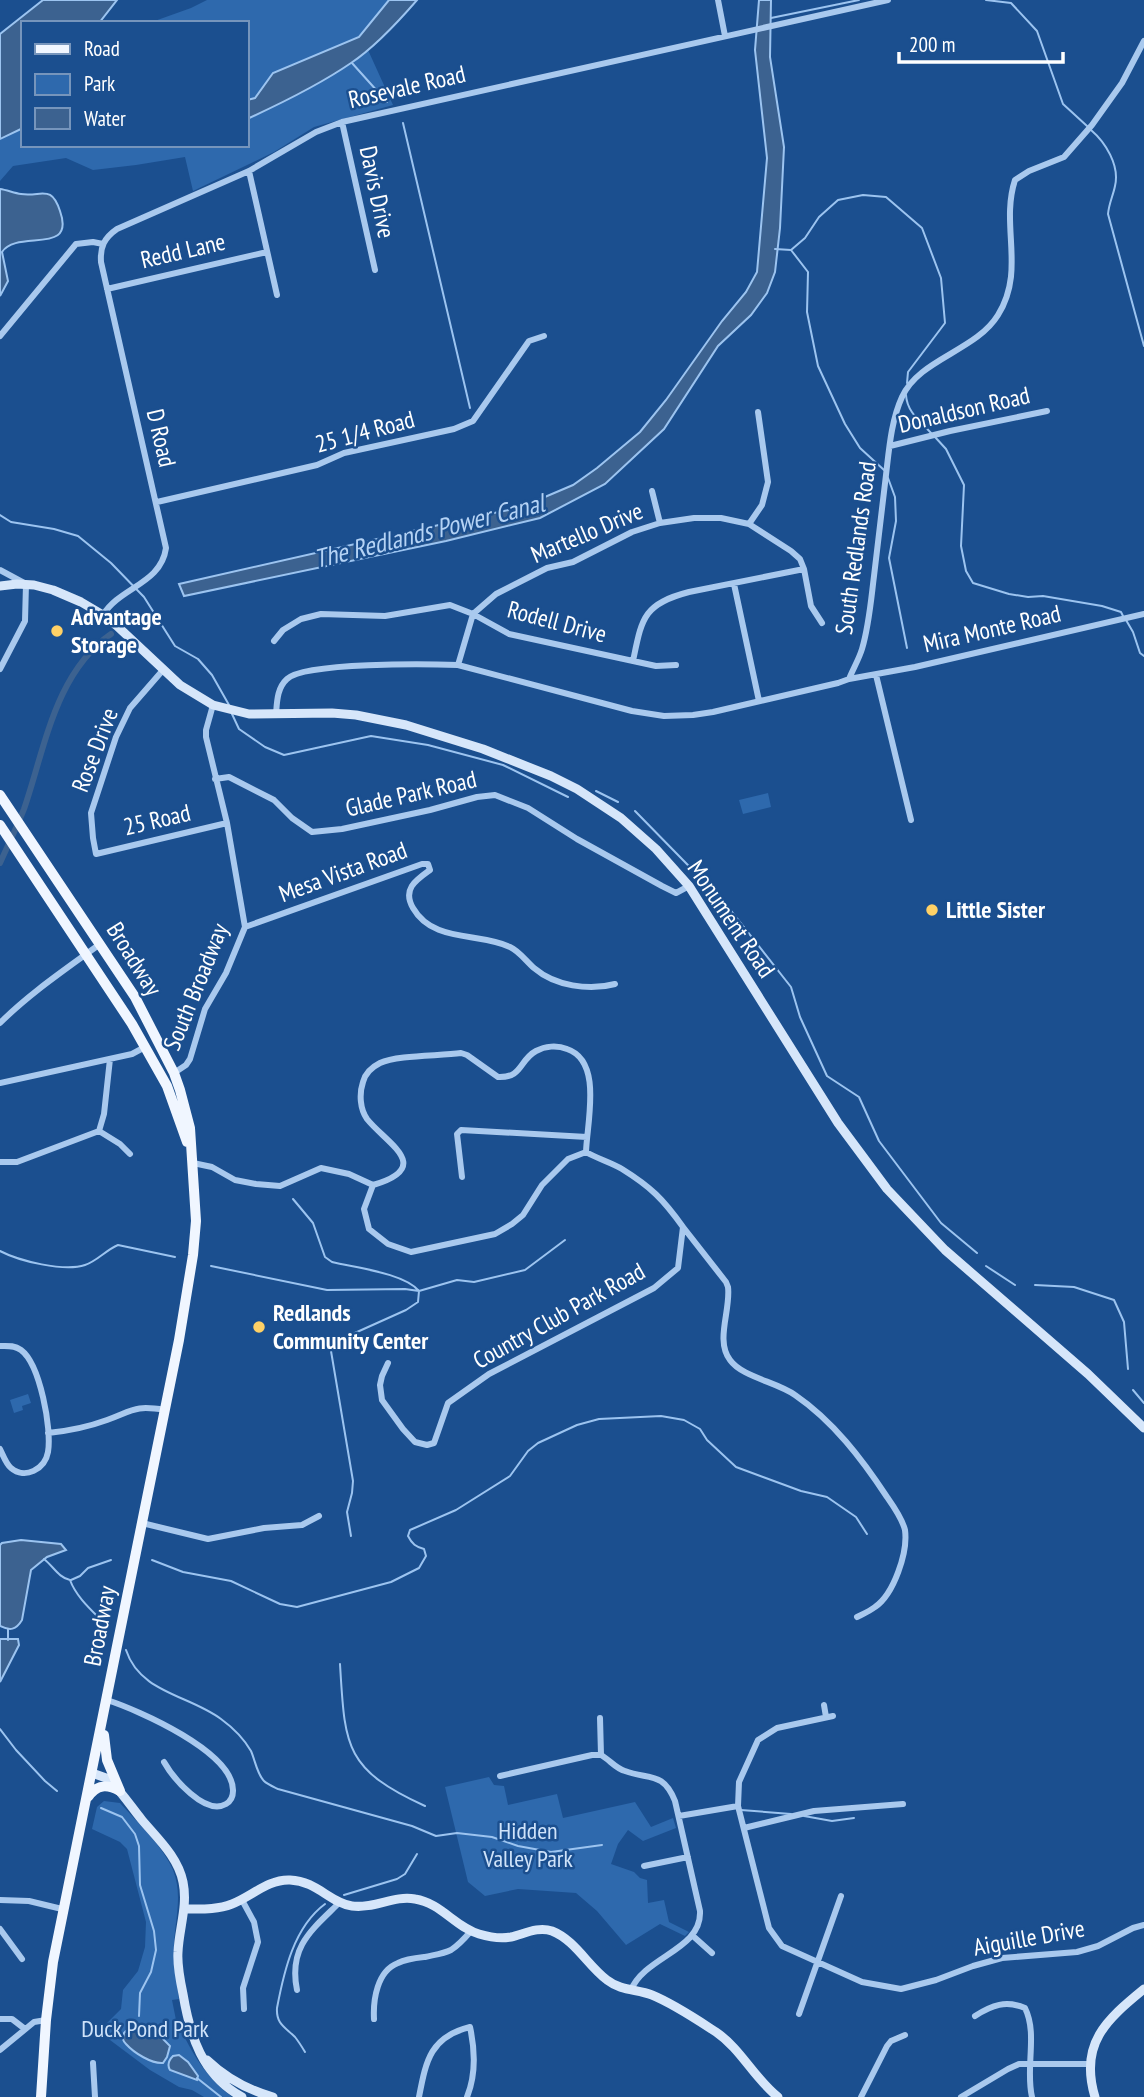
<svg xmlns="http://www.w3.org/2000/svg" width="1144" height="2097" viewBox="0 0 1144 2097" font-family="'PT Sans Narrow',sans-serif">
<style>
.green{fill:#2e69ad}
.water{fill:#3c6290;stroke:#9cc4f0;stroke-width:2}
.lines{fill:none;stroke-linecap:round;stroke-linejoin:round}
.stream{stroke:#9cc4f0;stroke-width:2}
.canal{stroke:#3c6290;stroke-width:6}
.street{stroke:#a9c9ee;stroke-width:6}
.secondary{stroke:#d6e6fa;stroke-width:9}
.primary{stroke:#f0f6ff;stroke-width:10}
.poi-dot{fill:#ffd166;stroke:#1b4f8f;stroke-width:2.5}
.labels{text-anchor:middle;stroke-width:5;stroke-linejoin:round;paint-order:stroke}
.street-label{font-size:24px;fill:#fff;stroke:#1b4f8f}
.poi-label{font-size:24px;font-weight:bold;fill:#fff;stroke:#1b4f8f;text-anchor:start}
.park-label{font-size:24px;fill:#cfe3fa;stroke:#1b4f8f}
.water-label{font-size:26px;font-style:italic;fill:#b5d3f5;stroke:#1b4f8f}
</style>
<rect width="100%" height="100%" fill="#1b4f8f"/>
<path class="green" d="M207,0H389L359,37L273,73L255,99L247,100V23H149L191,8Z
M368,50L393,105L314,127L274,152L193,191L185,157L136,165L93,170L66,158L13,166L0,181V139L22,129L23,145H247V119C288,100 332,79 368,50Z
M768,793L771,807L743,814L739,800Z
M28,1394L31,1403L22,1406L23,1410L14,1413L10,1400Z
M489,1777L494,1785L504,1786L508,1805L557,1794L563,1818L635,1802L651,1827L673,1818L676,1828L643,1841L628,1830L618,1844L611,1864L634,1872L640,1878L647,1880L648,1903L664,1900L669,1922L689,1932L685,1936L660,1924L626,1945L597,1911L576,1893L518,1889L485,1896L468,1882L445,1787Z
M104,1801L120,1803C138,1823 162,1845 173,1870C183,1895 175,1919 174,1945C173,1963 177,1981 179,1999L172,2000L178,2030H181C194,2057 208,2079 232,2097H204L192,2090L179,2087L150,2070L106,2037L103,2029L107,2023L121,2009L123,1990L138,1971L145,1947L146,1922L127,1849L120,1842L92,1829L97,1807Z"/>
<path class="water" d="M43,0H117L99,23H23V128L0,139V34Z
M389,0H417C398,22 375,47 351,63C319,85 282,103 247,119V100L255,98L273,73L359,37Z
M759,0H771L770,57L784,147L780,228L775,272L767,293L751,315L718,346L664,429L605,484L540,518L446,541L184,596L179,584L474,517L519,508L573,485L597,468L640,432L666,400L722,321L746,292L757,272L767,158L755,50Z
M0,189C7,190 14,193 21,194C42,197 51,184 60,211C76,256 17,229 2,252L8,281L0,296Z
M21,1540L61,1544L66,1550L47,1557L31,1570L22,1620C16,1630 10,1631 0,1626V1545L2,1543Z
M0,1639H18L19,1645L0,1682Z
M152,2024L159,2027L163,2039L170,2046L167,2057L163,2063C152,2064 134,2053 126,2044C122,2040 123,2039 124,2033L126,2031Z
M179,2055L188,2062L198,2076L197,2080L170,2070C167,2065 169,2060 173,2056Z"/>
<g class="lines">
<path class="stream" d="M986,0L1011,3L1037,31L1063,104L1087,126
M771,18L859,0
M352,63L387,102
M403,123L470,408
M1091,130C1105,142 1120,165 1115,186C1113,196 1109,203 1108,214L1144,346
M775,249L791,250L808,272L807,312L818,366L845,424L860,448L884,470
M791,250L805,238L819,217L838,200L863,195L886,197L922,228L941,278L945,323L908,372L907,383
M906,395C907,412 920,421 931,433
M935,437L946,449L964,485L961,546L966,571L973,583L1009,594L1028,597L1043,596L1102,606L1121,612L1123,616
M888,478L895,497L896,521L889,558L907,648
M0,515L11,522L54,529L78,536L111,563L144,597L175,646L198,659L212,675L229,705
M1126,620L1133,632L1140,653L1144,656
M232,714L239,729L265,747L284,755L371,736L428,745L503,765L568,797
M596,791L618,802
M635,811L725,903L791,987L800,1017L827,1076L859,1097L879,1141L941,1223L977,1253
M293,1199L313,1223L325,1257L332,1262C356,1268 404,1273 419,1291L418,1302L406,1310L337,1341L331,1351L353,1481L352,1493L347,1512L351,1536
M0,1251C19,1261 64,1272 85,1265C97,1261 106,1250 118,1245L175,1257
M211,1266L327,1290L405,1289L419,1291L457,1280L474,1282L525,1270L565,1240
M986,1266L1015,1285
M1035,1285L1074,1287L1114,1300L1124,1322L1128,1369
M1133,1390L1144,1403
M44,1559C53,1566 59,1578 70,1580C77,1599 95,1613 108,1627
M152,1560L183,1572L231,1581L280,1604L297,1607L391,1582L419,1568L426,1556L424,1549C416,1547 412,1544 408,1536L410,1530L456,1510L510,1476L528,1451L538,1443L577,1425L599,1419L661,1416L684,1420L700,1429L707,1440L736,1467L801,1491L827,1497L856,1517L867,1534
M71,1580L80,1576L88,1568L111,1560
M8,1629V1640
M126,1650C140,1693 189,1695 221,1719C232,1727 244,1739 251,1751C255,1760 257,1774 264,1781C267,1784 274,1787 278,1789L412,1826L436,1836L457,1833L492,1837L518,1846L551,1852L602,1845
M340,1664C345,1746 344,1769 425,1806
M0,1729L16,1750L45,1781L57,1791
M101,1808L122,1817L135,1834L139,1846L140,1885L154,1931L156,1950L151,1972L140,1993L139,2016
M741,1810L791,1814
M804,1816L832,1821L854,1818
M344,1895L397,1879L405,1874L417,1854
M305,2052C302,2047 299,2042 295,2037C285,2027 276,2024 277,2008C284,1971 294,1927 325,1904
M197,2078L221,2097"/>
<path class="canal" d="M0,863C8,845 17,827 24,809C45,748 55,673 111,634"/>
<path class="street" d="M718,0L725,36
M342,122L375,270
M249,171L277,295
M107,289L267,252
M0,336L76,244L93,242L103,244
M890,446L950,431L1047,411
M652,491L660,523
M157,502L317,465L344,453L454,429L473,421L529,341L544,336
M749,524L762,505L768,482L758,412
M0,570L26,584L25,621L0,669
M734,584L759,701
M103,615C120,587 161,584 166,548L101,262C100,247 104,238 117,229L249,171L316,132L342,122L888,0
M274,641L283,630L301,619L321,614L385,616L450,605L473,614L509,634L656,666L676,665
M633,661C642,618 643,604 689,592L804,569
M458,665L473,614L496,594L547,568L573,562L632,532L660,523L694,518H721L749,524L791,551L800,559L804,569L811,606L822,623
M163,670L130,708L116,737L91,813L93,838L96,854L227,823
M876,675L911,820
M849,679C853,669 859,659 862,649C869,626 871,600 874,576C878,542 882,509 886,475C889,450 891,421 902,397C919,359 976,351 998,315C1026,270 1000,226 1015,180L1029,171L1064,157L1092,125L1122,83L1144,41
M276,714C277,702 277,688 287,679C305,662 429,664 458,665L632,711L664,716L693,715L713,712L838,683L849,679L915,667L1144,614
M215,779L229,777L274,800L292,818L312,832L342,829L430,810L477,797L495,795L528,808L577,839L662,886L676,893L689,886
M245,927L422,864H428L430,870C416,880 402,889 413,908C433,943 478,932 510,947C519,951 526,961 534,968C555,986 589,991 615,984
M0,1023C30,993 66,969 100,944
M174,1073L186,1065L190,1059L205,1009L226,973L245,927L227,823L206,737V730L213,705
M0,1083L132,1054L145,1047
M99,1131L104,1114L110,1059
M99,1131L120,1144L130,1154
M0,1162H17L99,1131
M193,1163L212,1167L235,1180L256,1184L280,1186L321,1168L349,1174L373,1185C435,1167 386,1143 367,1119C360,1109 359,1094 363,1082C365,1074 372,1067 380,1063C397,1055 440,1056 461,1053L467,1055L498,1077C523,1078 519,1060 536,1051C545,1046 557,1045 567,1049C603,1061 587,1122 586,1152C598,1159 610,1162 622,1169C651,1187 663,1199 683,1227L678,1268L654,1288L489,1374L448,1403L434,1443L427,1445L415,1442L403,1429L382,1400L380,1385L382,1376L388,1363
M462,1177L457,1134L461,1130L587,1137
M373,1185L364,1209L369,1229L388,1244L411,1252L495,1234L512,1224L523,1215L542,1185L568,1159L586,1152
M683,1227L726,1282L728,1287C731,1310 715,1340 730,1360C742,1377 777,1382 795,1395C833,1421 862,1459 887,1497C894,1507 902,1518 905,1530C908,1552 894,1594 875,1607C870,1611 863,1614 857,1617
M0,1346C7,1346 14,1345 21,1350C40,1364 52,1429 48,1452C45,1469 25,1480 11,1468C6,1464 3,1455 0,1449
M48,1433C68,1431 88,1427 107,1420C134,1410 135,1405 165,1410
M142,1523L208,1539L264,1528L302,1525L319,1516
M107,1700C138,1710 234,1752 233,1791C233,1796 231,1801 226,1804C205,1816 173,1778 164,1762
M824,1705L826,1717
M833,1716L777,1728L758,1740L739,1782L738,1806L769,1928L782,1946L862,1982L901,1989L936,1980L973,1966L1002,1958L1077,1952L1098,1946L1133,1928L1144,1925
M600,1718L601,1755
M601,1755C610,1760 615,1768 625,1771C649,1780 663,1771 675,1801L700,1911C702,1950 645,1956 631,1990
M500,1776L592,1755H601
M679,1816L738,1806
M744,1828L814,1811L903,1804
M644,1866L688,1857
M0,1900L29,1901L62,1909
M242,1900L254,1922L258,1942L243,1988L244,2009
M0,1929L22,1959
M693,1936L712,1953
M297,1990C288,1946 313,1929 340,1902
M799,2014L841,1896
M975,2016C992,2005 1006,2000 1025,2008C1038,2034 1025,2068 1032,2097
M0,2019H12L25,2029
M374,2019C373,2000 377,1971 398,1963C406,1959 416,1958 425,1957C433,1955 443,1954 451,1950C459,1945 465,1938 471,1931
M0,2050L34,2022L46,2020
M93,2063L95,2097
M419,2097C426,2061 430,2037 470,2027C475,2050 476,2075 467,2097
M861,2097L887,2046L891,2041L905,2035
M961,2097L1008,2069L1019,2064H1090"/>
<path class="secondary" d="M0,586L17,584L34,585L53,590L81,602L103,615L117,626L180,685L213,705L249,714L332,713L356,715L406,725L483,749L551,776L577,789L621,818L656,849L689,886L838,1123L887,1189L945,1250L1088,1374L1144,1428
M92,1773L106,1778L115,1786C125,1797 133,1809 142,1820C158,1839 178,1857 183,1882C188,1906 179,1928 178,1952C177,1966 180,1980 183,1994C190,2036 202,2075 242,2097
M185,1909C201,1909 217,1910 232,1904C251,1897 268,1879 290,1880C317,1881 330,1903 352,1906C374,1909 394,1895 415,1899C441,1903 455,1927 479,1934C489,1937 501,1939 511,1937C524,1934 538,1926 552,1931C575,1940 588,1966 607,1980C621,1991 637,1989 652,1995C674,2004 696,2019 716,2032C741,2049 754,2078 778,2097
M207,2060C226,2078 248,2090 273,2097
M1095,2097C1079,2044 1106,2020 1144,1989"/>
<path class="primary" d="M0,795L135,997L174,1073L180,1090L190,1128L196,1221L193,1255L179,1340L53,1962L46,2020L41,2097
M0,825L132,1024L167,1086L187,1142
M104,1735L107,1760L120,1791
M88,1797C97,1784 107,1784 120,1791"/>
</g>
<g class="poi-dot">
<circle cx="57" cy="631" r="7"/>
<circle cx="932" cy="910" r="7"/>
<circle cx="259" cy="1327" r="7"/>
</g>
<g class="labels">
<g class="street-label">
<text transform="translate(407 87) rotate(-13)" y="8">Rosevale Road</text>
<text transform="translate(377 192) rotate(78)" y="8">Davis Drive</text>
<text transform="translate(183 251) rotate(-13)" y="8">Redd Lane</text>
<text transform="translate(964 410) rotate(-13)" y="8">Donaldson Road</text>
<text transform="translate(365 432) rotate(-15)" y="8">25 1/4 Road</text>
<text transform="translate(161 438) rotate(77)" y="8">D Road</text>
<text transform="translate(587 533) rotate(-23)" y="8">Martello Drive</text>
<text transform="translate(856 548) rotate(-82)" y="8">South Redlands Road</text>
<text transform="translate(557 622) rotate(15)" y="8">Rodell Drive</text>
<text transform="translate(992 629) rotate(-13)" y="8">Mira Monte Road</text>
<text transform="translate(95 750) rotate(-69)" y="8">Rose Drive</text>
<text transform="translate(411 794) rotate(-13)" y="8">Glade Park Road</text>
<text transform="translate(157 820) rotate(-13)" y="8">25 Road</text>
<text transform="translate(343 872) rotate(-20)" y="8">Mesa Vista Road</text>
<text transform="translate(731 919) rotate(56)" y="8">Monument Road</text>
<text transform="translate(134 959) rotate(58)" y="8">Broadway</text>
<text transform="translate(196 987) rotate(-68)" y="8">South Broadway</text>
<text transform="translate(559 1316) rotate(-29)" y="8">Country Club Park Road</text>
<text transform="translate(100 1626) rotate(-79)" y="8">Broadway</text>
<text transform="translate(1029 1938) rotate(-10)" y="8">Aiguille Drive</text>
</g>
<g class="poi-label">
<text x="71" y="625">Advantage<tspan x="71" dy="28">Storage</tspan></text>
<text x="946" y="918">Little Sister</text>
<text x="273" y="1321">Redlands<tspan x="273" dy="28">Community Center</tspan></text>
</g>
<g class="park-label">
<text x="528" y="1839">Hidden<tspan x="528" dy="28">Valley Park</tspan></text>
<text x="145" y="2037">Duck Pond Park</text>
</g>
<g class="water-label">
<text transform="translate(429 531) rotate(-14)" y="9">The Redlands Power Canal</text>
</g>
</g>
<rect x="21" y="21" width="228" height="126" fill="#1b4f8f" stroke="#7695bc" stroke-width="2"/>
<rect x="35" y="44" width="35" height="10" fill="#f0f6ff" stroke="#7695bc" stroke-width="2"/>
<text x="84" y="56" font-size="21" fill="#ffffff">Road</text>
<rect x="35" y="74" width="35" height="21" fill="#2e69ad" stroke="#7695bc" stroke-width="2"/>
<text x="84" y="91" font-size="21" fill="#ffffff">Park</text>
<rect x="35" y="108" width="35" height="21" fill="#3c6290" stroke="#7695bc" stroke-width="2"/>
<text x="84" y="126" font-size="21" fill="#ffffff">Water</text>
<path d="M899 52v10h164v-10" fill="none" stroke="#ffffff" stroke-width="3.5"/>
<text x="909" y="52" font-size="21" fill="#ffffff" stroke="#1b4f8f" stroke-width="5" paint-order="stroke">200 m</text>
</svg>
